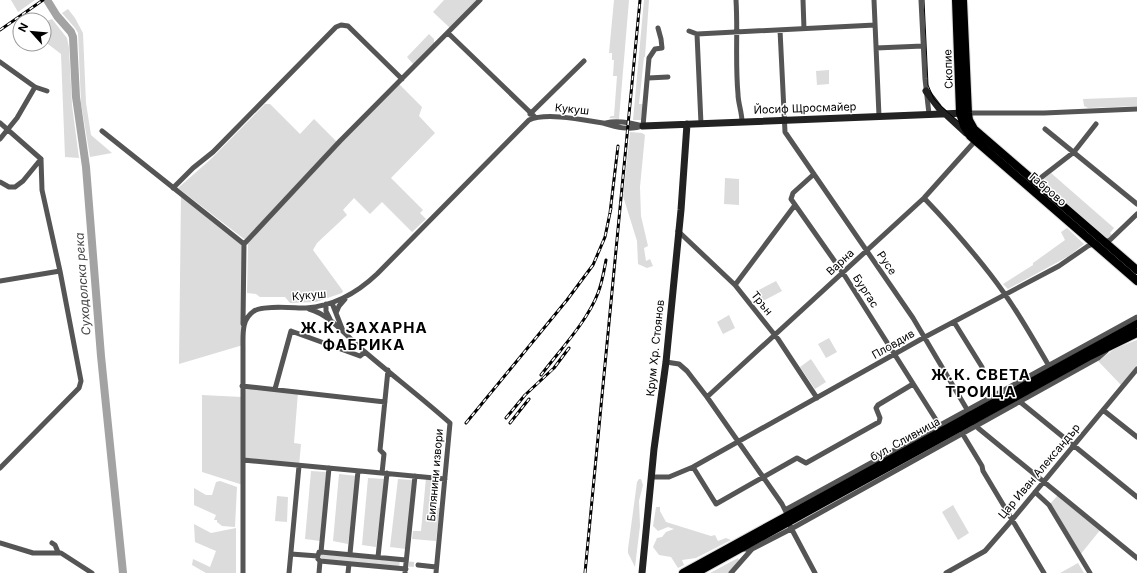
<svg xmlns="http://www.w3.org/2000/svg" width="1137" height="573" viewBox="0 0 1137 573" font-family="Inter,sans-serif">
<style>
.green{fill:#dcdcdc}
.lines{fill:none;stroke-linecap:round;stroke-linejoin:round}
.river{stroke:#a3a3a3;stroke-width:8}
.street-tunnel{stroke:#d9d9d9;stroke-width:5;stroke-dasharray:5 2.5;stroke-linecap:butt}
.primary-casing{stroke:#dbdbdb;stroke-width:10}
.street{stroke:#555;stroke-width:5}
.secondary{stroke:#222;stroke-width:7}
.primary{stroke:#000;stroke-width:8}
.tram{stroke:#000;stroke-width:1}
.rail-casing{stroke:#000;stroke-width:3}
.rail{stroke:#fff;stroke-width:1.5;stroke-dasharray:4.5;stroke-linecap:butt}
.labels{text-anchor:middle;stroke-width:3;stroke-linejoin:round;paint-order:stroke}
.street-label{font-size:11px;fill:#000;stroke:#fff}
.water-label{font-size:12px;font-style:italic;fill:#444;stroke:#fff}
.district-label{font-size:15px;font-weight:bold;letter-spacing:1px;fill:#000;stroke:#fff}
</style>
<rect width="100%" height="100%" fill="#fff"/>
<path class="green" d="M11,0H35L18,12Z
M444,0H478L450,28L433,12Z
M614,0H629L619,119L609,118L611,116H614L617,76H613L614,60H612V53H609Z
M644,0H649L645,57H644L639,104H643L641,120H633Z
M68,9L75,18L83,33L86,103L91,135L112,153L90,157L81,103L78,33L75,28L62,13Z
M52,19L67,38L69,48L72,105L79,158L65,157L61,54L44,41V22Z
M429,34L434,39V44L414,65L407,57Z
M829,70V84L817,85L816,71Z
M399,84L422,107L419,116L435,133L391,178L423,210L420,213L426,219L412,232L382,202L370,214L354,198L343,210L347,215L317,243L313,250L343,291L342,293L316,302L290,303L285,297H260L256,294L247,293L248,245L244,239L178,188L211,159L265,104H270L300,134L314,119L337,142Z
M1137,97V106L1088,108L1084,106L1083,99Z
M630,132L642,133L645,135L640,187L641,216L648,246L644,248L646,261L650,259L653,266L647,268L638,264L637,241L623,196Z
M1051,173L1114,228L1110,233L1112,235L1107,240L1041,181Z
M725,178L739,179V205L724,204Z
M181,195L242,242L243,345L179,364Z
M1067,228L1084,244L1069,256L1008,289L1003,284L1033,265V263L1065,240L1061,232Z
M776,281L782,291L763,301L757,291Z
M729,315L735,328L723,334L717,322Z
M829,338L837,352L826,358L818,344Z
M1137,340V365L1121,385L1098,361L1116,348Z
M811,359L826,382L815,389L800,367Z
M242,386L298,392L294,443L301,444L299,466L243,460V485L202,472V395L242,397Z
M311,471L327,472L320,541L305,539Z
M339,474L357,476L348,544L333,541Z
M368,478L385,479L376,547L362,545Z
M426,478L433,479L430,507L440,508L436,541L412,539L413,531H421Z
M398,479L413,480L406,549L390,547Z
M639,479H641L643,485L639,501L640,526L635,567L628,553V549L637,482Z
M220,481L237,487L235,527L222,526L217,522V520H214L216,515L194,505V488L206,495H212L216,482Z
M1059,494L1101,529L1080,555L1049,505Z
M277,496L288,497L287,522L275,521Z
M953,505L969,533L958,540L942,512Z
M656,507H660V511L666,522L711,536L715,535L718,541L726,538L731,540L696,558L682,560L684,565L678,568L671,557L659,555L653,547L657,538L662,537L666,532L674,529L668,527L658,531L653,526Z
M194,524L211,533L236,528V573H206L192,565L193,559L210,567L216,551L195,542Z
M321,552L400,559L399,568L321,561Z
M738,558L739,560L728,573H710Z
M1078,563L1084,573H1060Z"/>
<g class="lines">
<path class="river" d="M47,0L57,16L71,32L73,37L76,97L86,167L101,356L123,573"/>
<path class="street-tunnel" d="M409,564L418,565"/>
<defs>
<path id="primary" d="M956,0L960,113L964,126L970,136L1137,281
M963,0L968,113L969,120L974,129L1137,270
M683,573L1137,324
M696,573L1088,357L1137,333"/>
</defs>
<use href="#primary" class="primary-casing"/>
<path class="street" d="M736,0C738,31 735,62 738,94C738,103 742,112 742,122
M803,0L804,29
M874,0L879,116
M921,0L925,79L929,114
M780,30L785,132L913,318L978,428L1137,558
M689,31L697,34L875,25
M448,33L535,117
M697,34L701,124
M876,48L923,46
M0,62L35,87L47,91
M648,78L668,77
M968,113H1044L1137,109
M530,114L584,61
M0,123L41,159
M606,123C617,120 632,123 643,126
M643,126L649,58L655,49L662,48L661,39L658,28
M1045,129L1137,204
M102,131L244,244L243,324
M0,139L17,118L35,87
M814,174L793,193L791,199L843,273L940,426
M0,182L9,187H15L23,181L41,159
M1034,183L1074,152L1096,124
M173,188L193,168L213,152L336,27L341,25L348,26L402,79
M924,198C947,222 969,247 990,274C1012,302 1031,335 1049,366
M678,231L735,285L778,339L817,398
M1104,242L1110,240L1137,214
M244,244L340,141L480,0
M0,281L60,271
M735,285L795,205
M332,303L343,331
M326,304V311L330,319
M309,309C331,315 347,337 365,352C393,376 422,398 450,423L436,573
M336,313L339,306L345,299
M954,322L982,367
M666,362L679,364L687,371L707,397L782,504L786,512
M242,386L385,402
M275,389L291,331L360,356L365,352
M707,397L924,198L976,140
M1019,401L1137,497
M1103,410L1137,437
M962,433L982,466L983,471L1044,573
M243,460L445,479
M693,467L716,504L797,458L806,463L879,422L880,418L876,408L878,405L913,384
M0,468L79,388L81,381L60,271L42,190L41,159
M382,473L384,454L380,450L388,370
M651,477H669L693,467L925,337L1059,266L1088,246L1096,243
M1035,492L1049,505L1090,573
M785,510L1137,317
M790,526L815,573
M0,543L33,553H61L92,573
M52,543L55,545L58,552
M743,549H752L791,529L1098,358L1106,351
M321,552L406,560
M291,554L318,556
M350,554L358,471
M318,556L319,552H321L329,468
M378,557L387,473
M318,559L320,561L319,573
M320,561L406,569
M418,565L436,567
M243,573V345C243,332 242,319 254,311C264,305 293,308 306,308C334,306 357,293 377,274L529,120C546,112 584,120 603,123C616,127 630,131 643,126
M289,573L299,466
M348,573L349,564
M405,573L415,476
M731,573L752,549
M946,573L985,551L1012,520L1137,369"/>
<path class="secondary" d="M926,91L939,108L966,133
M643,126L966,113
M642,573L654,449L666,362L681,210L687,124"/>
<use href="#primary" class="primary"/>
<path class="tram" d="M924,0L928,85L934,99L944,109L1137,276"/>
<defs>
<path id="rail" d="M0,30L43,0
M610,213L618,146
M541,375C559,351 587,322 598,293C602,283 604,271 606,260
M506,418L525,395L554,368L569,348
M466,423L567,300L593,265L605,237L611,208
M510,423L529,399
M585,573L640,0"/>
</defs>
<use href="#rail" class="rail-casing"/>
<use href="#rail" class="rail"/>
</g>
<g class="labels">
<g class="street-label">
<text transform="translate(948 69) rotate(-92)" y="4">Скопие</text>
<text transform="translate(805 108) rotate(-2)" y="4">Йосиф Щросмайер</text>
<text transform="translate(572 109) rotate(6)" y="4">Кукуш</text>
<text transform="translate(1048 189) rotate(41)" y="4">Габрово</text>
<text transform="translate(840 262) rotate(-43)" y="4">Варна</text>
<text transform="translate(887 263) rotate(56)" y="4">Русе</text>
<text transform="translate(866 291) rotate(57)" y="4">Бургас</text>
<text transform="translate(309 295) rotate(-5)" y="4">Кукуш</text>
<text transform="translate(762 303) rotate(51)" y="4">Трън</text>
<text transform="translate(893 344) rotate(-30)" y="4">Пловдив</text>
<text transform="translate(655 348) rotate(-84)" y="4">Крум Хр. Стоянов</text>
<text transform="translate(905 439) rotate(-29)" y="4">бул. Сливница</text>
<text transform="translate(1039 471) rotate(-50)" y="4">Цар Иван Александър</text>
<text transform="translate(435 475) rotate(-85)" y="4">Билянини извори</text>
</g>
<g class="water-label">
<text transform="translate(83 284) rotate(-94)" y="4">Суходолска река</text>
</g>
<g class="district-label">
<text x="364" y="333">Ж.К. ЗАХАРНА<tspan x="364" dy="17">ФАБРИКА</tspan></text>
<text x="981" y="380">Ж.К. СВЕТА<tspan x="981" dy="17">ТРОИЦА</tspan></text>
</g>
</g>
<g transform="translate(32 32) rotate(297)"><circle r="19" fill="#ffffff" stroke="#999999"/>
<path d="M0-3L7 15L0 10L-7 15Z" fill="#000000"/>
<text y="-6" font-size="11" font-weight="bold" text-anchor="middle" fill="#000000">N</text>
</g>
</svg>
